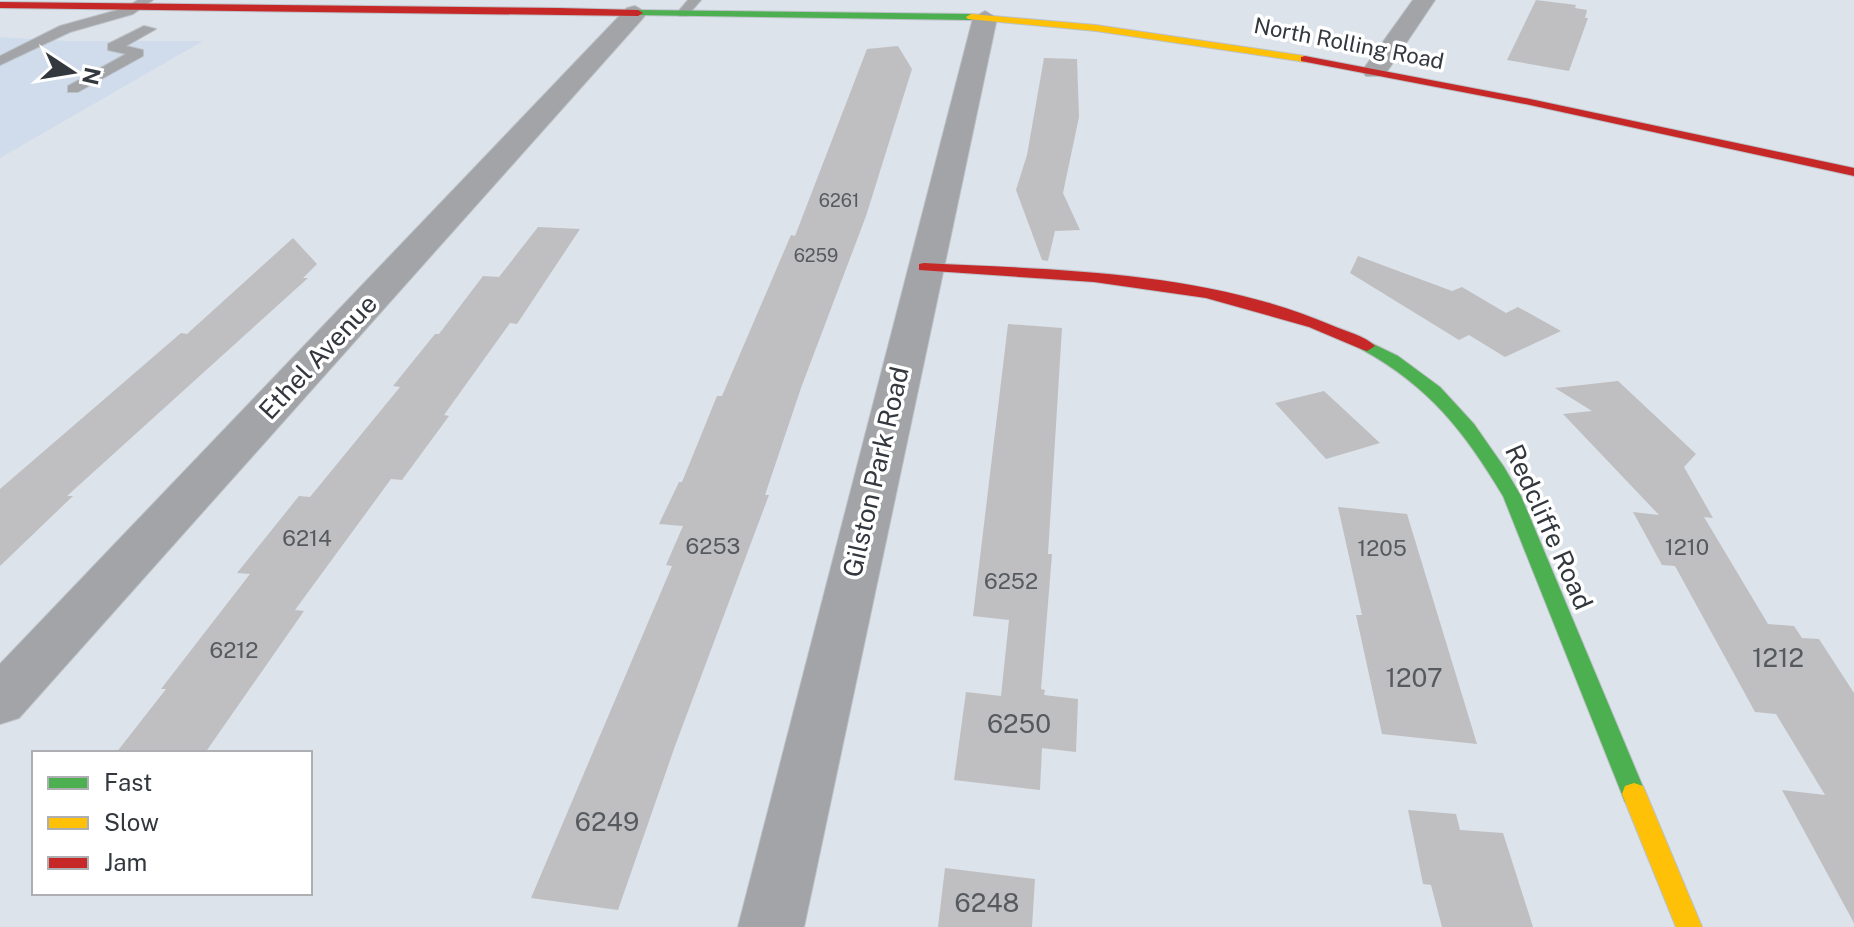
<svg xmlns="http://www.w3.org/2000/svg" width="1854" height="927" viewBox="0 0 1854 927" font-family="'Public Sans',sans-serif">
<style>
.built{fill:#d0dcec}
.building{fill:#bfbfc1}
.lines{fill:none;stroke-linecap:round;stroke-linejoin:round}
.lane-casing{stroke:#bcc1c7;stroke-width:2}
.street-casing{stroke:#bcc1c7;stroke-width:2}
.fast-casing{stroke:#bcc1c7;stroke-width:2}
.slow-casing{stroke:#bcc1c7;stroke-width:2}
.jam-casing{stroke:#bcc1c7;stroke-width:2}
.lane{fill:#a2a4a7;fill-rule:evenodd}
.street{fill:#a2a4a7;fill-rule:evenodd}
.fast{fill:#4caf50;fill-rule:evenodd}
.slow{fill:#ffc107;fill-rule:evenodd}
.jam{fill:#c62828;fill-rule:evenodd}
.labels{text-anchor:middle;stroke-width:7;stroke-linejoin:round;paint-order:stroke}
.far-number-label{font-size:18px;fill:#565a5f}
.far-street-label{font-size:22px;fill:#33383e;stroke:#fff}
.number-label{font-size:22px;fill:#565a5f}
.street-label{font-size:26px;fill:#33383e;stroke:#fff}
.near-number-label{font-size:26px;fill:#565a5f}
</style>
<rect width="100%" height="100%" fill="#dce3eb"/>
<path class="built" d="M0,37L66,41H203L0,158Z"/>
<path class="building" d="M1536,0L1576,5L1575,8L1587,10L1585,18H1588L1569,71L1507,60Z
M898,46L912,69L866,216L801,388L765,495H769L675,746L618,910L531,898L672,566L666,565L683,526L659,524L679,482H682L717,396H722L791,235L795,236L867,49Z
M1044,58L1077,59L1079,117L1063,193L1080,230L1055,231L1048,261L1042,260L1016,190L1027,155Z
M538,227L580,229L517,324L510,323L444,415L449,416L402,480L391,479L295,610L304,611L205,753H116L166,689H161L250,574L237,573L299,496L310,497L400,387L393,386L435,334H439L483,276L499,277Z
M293,238L317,264L303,278H308L67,496H73L0,566V489L181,333L187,334Z
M1358,256L1452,291L1462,287L1506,313L1518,307L1561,331L1505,357L1469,335L1459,340L1350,273Z
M1008,324L1062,328L1048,554H1052L1041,689L1045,690L1044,695L1078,699L1076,752L1042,748L1040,790L954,780L966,692L1001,696L1009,620L973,616Z
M1618,381L1696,454L1684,467L1713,518L1704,517L1768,624L1794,626L1802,638L1819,639L1854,693V923L1782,790L1825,795L1776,714L1755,712L1675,566L1662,565L1633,512L1659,515L1563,414L1592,411L1555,388Z
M1324,391L1380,443L1326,459L1275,403Z
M1338,507L1407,514L1477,744L1382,734L1356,615H1362Z
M1408,810L1456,814L1460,830L1503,833L1533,927H1442L1431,885L1423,884Z
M945,868L1035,879L1032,927H938Z"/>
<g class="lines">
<defs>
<path id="lane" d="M138,0H153L133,14L70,32L0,65V56L60,26L125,8Z
M688,0H701L687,16H679L677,13Z
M144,26L156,29L126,46L143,50V56L78,92H68V86L126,54L108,50V44Z"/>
<path id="street" d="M1413,0H1435L1384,76H1366L1362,71Z
M635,6L647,13L643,18L19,718L0,724V664L627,8Z
M985,11L997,18L804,927H738L973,18Z"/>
<path id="fast" d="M638,10L971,14L976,17L971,20L635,15L633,13Z
M1367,341L1398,356L1440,387L1474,424L1504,467L1521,496L1646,794L1643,802L1634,805L1625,802L1503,496C1464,431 1429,386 1361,349L1359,346Z"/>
<path id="slow" d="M971,14L1096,25L1305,56L1310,59L1305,62L1096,31L968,19L966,17Z
M1634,783L1643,786L1702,927H1676L1622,794L1625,786Z"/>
<path id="jam" d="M0,2L558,8L638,10L643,13L638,16L0,8Z
M1305,56L1530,99L1854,168V176L1530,105L1301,61V57Z
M924,263C1059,270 1205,271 1331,325C1345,331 1365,336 1375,346L1367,351L1361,349L1309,327L1206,298L1094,282L919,270V264Z"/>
</defs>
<use href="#lane" class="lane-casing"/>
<use href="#street" class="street-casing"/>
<use href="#fast" class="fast-casing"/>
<use href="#slow" class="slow-casing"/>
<use href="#jam" class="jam-casing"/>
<use href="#lane" class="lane"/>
<use href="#street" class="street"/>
<use href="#fast" class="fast"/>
<use href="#slow" class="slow"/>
<use href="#jam" class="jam"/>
</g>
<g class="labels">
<g class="far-number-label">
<text x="839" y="207">6261</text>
<text x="816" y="262">6259</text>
</g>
<g class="far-street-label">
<text transform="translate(1349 43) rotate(11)" y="8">North Rolling Road</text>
</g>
<g class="number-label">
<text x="307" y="546">6214</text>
<text x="713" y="554">6253</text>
<text x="1687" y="555">1210</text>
<text x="1382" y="556">1205</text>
<text x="1011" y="589">6252</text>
<text x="234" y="658">6212</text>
</g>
<g class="street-label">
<text transform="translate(318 357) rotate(-47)" y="9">Ethel Avenue</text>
<text transform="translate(876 472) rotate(-77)" y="9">Gilston Park Road</text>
<text transform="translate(1549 527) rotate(66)" y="9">Redcliffe Road</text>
</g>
<g class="near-number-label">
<text x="1778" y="667">1212</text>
<text x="1414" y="687">1207</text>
<text x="1019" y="733">6250</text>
<text x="607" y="831">6249</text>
<text x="987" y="912">6248</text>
</g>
</g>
<rect x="32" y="751" width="280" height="144" fill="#ffffff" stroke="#adafb2" stroke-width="2"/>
<rect x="48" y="777" width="40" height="12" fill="#4caf50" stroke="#adafb2" stroke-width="2"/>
<text x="104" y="791" font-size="24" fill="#33383e">Fast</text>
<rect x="48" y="817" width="40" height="12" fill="#ffc107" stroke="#adafb2" stroke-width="2"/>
<text x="104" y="831" font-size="24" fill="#33383e">Slow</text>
<rect x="48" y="857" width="40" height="12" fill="#c62828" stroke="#adafb2" stroke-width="2"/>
<text x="104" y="871" font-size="24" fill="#33383e">Jam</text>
<g transform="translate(72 72) rotate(102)" stroke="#ffffff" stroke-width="6" paint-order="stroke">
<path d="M0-6L14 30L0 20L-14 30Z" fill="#33383e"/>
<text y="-12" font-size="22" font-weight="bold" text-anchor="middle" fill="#33383e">N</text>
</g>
</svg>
